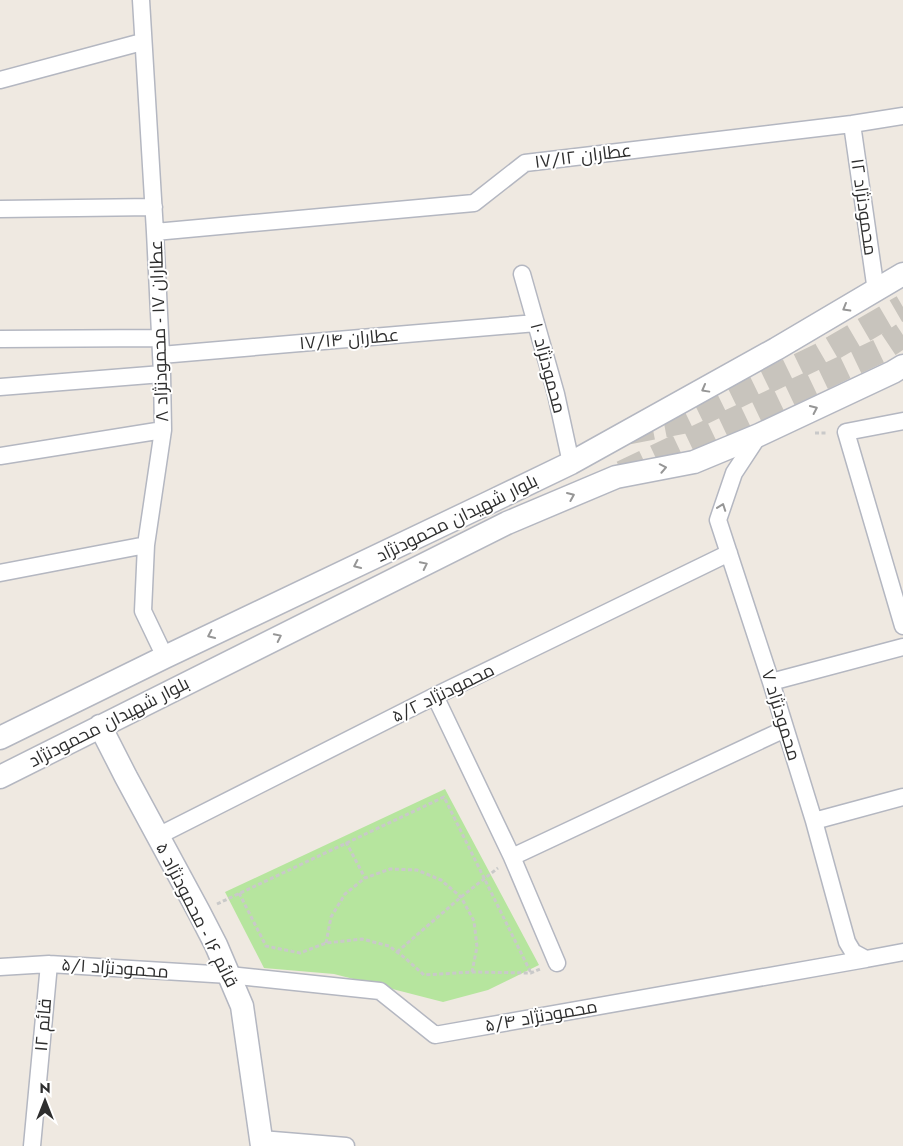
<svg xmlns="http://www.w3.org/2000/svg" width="903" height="1146" viewBox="0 0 903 1146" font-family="Jost,Cairo,sans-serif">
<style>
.green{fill:#b6e59e}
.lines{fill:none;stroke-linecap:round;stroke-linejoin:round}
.primary-tunnel{stroke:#c8c4bd;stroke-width:25;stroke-dasharray:25 12;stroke-linecap:butt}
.street-casing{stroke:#b4b7c1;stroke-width:19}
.secondary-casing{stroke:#b4b7c1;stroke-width:25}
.path{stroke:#c9c9c9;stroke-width:3;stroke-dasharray:4 2.5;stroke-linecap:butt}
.street{stroke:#fff;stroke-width:16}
.secondary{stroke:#fff;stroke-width:22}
.oneway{stroke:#969696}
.labels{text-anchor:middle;stroke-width:4;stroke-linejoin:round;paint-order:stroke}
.street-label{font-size:18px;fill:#2e2e2e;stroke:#fff}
</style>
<rect width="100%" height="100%" fill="#efe9e1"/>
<path class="green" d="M445,789L539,965L488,990L443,1002L334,974L264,968L225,892Z"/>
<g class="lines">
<path class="primary-tunnel" d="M628,432L685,421L821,355L903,307
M622,473L879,351L903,335"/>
<defs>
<path id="street" d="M141,0L155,232L162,374L163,430L146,545L143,611L165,657
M0,80L142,42
M852,124L876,291
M0,209L154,207
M155,232L474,203L525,163L852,124L903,116
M522,274L556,394L571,463
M0,339L160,338
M161,355L536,323
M0,387L162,374
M903,421L846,432L903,626
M759,435L734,473L718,520L771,682L814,821L847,942L853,952L866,959L903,952
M0,456L163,430
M0,573L146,545
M771,682L903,647
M435,696L512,857L557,963
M814,821L903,797
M158,836L435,696L729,553
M512,857L785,729
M0,967L49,964L229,975L380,991L435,1035L866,959
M261,1139L346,1146
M32,1146L49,964"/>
<path id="secondary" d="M100,726L126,777L199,912L216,945L242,1006L262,1146
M0,738L165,657L486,504L571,463L776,349L903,274
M0,777L507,523L616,477L694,462L759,435L893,372L903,366"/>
</defs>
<use href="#street" class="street-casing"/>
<use href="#secondary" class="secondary-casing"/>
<path class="path" d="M815,433H828
M346,842L365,878
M239,893L266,946L300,953L326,943L362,939L389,946L405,958L424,975L472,972L531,973L540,969
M217,904L444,797L531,973
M326,943L331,917L345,894L365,878L390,869L417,870L441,880L461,897L474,921L477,947L472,972
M397,952L461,897L498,868"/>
<use href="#street" class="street"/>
<use href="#secondary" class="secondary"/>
</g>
<defs><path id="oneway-chevron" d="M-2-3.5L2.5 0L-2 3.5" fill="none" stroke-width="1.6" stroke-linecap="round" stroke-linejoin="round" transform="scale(1.25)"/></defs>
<g class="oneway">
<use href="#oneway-chevron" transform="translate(846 308) rotate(150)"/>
<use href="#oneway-chevron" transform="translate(705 389) rotate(151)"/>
<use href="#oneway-chevron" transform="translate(814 409) rotate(-25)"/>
<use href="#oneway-chevron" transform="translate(663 468) rotate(-11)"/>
<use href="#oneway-chevron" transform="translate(571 496) rotate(-23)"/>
<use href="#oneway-chevron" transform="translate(722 507) rotate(-70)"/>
<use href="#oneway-chevron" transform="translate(357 565) rotate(155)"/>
<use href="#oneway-chevron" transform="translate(424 565) rotate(-26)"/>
<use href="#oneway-chevron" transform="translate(211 635) rotate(155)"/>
<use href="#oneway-chevron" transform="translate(278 637) rotate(-26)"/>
</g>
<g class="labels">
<g class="street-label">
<text transform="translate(583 156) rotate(-7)" y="6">عطاران ۱۷/۱۲</text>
<text transform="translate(864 207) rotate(82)" y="6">محمودنژاد ۱۲</text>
<text transform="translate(159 331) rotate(-92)" y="6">عطاران ۱۷ - محمودنژاد ۸</text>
<text transform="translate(349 339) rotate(-5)" y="6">عطاران ۱۷/۱۴</text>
<text transform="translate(548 368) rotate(75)" y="6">محمودنژاد ۱۰</text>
<text transform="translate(457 518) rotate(-26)" y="6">بلوار شهیدان محمودنژاد</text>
<text transform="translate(443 693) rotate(-26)" y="6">محمودنژاد ۵/۲</text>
<text transform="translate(781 715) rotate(73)" y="6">محمودنژاد ۷</text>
<text transform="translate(109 722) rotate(-27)" y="6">بلوار شهیدان محمودنژاد</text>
<text transform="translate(197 915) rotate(63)" y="6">قائم ۱۶ - محمودنژاد ۵</text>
<text transform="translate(115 968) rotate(4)" y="6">محمودنژاد ۵/۱</text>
<text transform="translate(541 1016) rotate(-10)" y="6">محمودنژاد ۵/۴</text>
<text transform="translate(43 1025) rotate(-85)" y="6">قائم ۱۲</text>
</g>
</g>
<g transform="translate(45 1101)" stroke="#ffffff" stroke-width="4" paint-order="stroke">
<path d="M0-4L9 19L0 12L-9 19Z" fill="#2e2e2e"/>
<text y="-8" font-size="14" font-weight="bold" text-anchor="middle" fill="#2e2e2e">N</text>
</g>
</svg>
